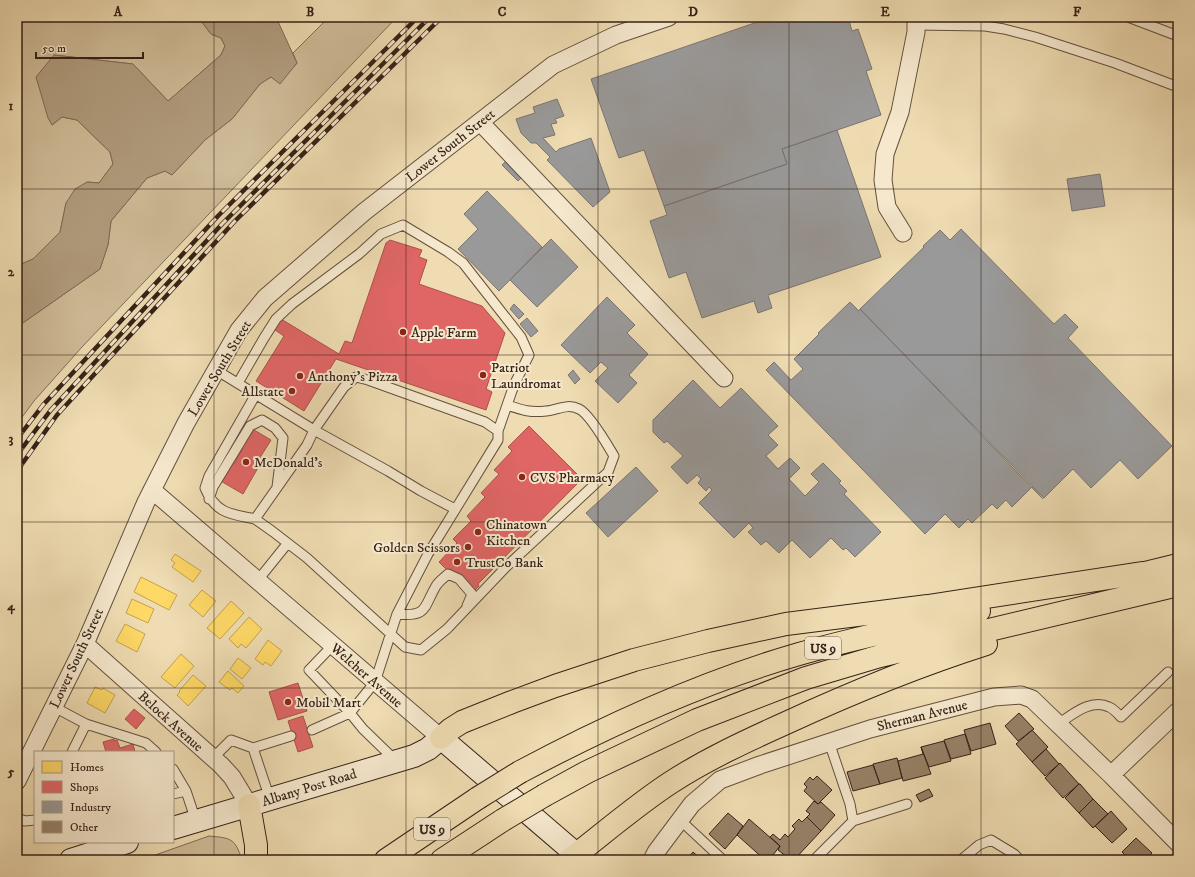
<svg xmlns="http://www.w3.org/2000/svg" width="1195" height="877" viewBox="0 0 1195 877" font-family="'IM FELL DW Pica',serif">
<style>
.green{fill:#cfbc98;stroke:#826e58}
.water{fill:#b09c7d;stroke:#7f6b54}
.homes{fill:#ffd966;stroke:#c2a24e}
.shops{fill:#e06666;stroke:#ad514e}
.industry{fill:#999;stroke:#7b7572}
.building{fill:#968268;stroke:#352117}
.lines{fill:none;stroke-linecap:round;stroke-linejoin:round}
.lane-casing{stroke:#64503e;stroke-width:11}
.street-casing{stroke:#64503e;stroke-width:19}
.secondary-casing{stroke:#352117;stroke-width:24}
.highway-casing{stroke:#352117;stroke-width:24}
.lane{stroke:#f5e8cd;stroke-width:9}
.street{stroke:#f5e8cd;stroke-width:17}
.secondary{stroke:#f5e8cd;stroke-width:22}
.highway{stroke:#efdcb2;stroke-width:22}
.rail-casing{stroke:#352117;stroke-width:4.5}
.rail{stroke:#f5e8cd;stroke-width:3;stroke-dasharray:9;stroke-linecap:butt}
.highway-bridge-casing{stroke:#352117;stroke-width:24;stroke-linecap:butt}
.highway-bridge{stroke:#efdcb2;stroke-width:22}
.grid{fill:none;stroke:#352117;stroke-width:1;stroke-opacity:0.55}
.poi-dot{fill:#8f2418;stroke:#f5e8cd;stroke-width:1.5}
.labels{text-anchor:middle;stroke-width:4;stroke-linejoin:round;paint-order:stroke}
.shield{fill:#f5e8cd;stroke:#6f5d4e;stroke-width:1}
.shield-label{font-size:13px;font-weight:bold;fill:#352117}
.street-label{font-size:14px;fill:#352117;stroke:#f5e8cd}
.poi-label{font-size:14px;fill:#352117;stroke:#f5e8cd;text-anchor:start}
.neatline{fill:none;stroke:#352117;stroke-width:1.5}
.grid-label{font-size:13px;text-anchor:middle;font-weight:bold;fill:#352117}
</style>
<rect width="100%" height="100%" fill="#efdcb2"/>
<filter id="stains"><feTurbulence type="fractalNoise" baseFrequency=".005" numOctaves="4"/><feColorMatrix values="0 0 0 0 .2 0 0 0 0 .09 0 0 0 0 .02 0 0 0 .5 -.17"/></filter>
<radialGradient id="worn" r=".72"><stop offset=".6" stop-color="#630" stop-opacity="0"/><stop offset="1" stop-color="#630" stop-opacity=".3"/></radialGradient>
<path class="green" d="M17,17H198L211,34L221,38L225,46L221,55L168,101L133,64L54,55L52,125L62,117L77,120L110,152L113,164L99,183L87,182L66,203L60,232L33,259L17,266Z
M329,17H397L82,347L34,401L17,424V327L100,269L108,245L111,221L147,178L165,171L172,175L205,140L232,119L260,84L271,77L280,83L297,63L293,53Z
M209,836C231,838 235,838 242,860H141Z"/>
<path class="water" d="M198,17H276L297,63L280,84L271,77L260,84L232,119L205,140L172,175L165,171L147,178L111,221L108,245L100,269L17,327V266L33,259L60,232L66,203L75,189L87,182L99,183L113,164L110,152L77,120L62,117L52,125L48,118L36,77L54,55L133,64L168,101L221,55L225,46L221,38L211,34Z"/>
<path class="homes" d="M175,554L201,571L193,582L172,567L175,563L171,560Z
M141,577L177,595L169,610L134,592Z
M202,590L216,601L203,617L189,605Z
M132,599L154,609L148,623L126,613Z
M231,601L244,613L220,639L207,628Z
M249,617L262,629L246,648L241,644L238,648L229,639Z
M125,624L145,634L137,652L116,641Z
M268,640L282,651L271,666L265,662L263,665L255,659Z
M181,654L194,666L175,688L161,677Z
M238,658L251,668L242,679L230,669Z
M228,671L244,686L238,693L232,688L230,690L219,682Z
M193,675L206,686L188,706L177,695L180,692L179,691Z
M95,687L102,690L103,688L115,695L105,713L87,703Z"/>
<path class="shops" d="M390,240L422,250L419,257L427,260L419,284L482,306L505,333L486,389L492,392L486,410L336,359L304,411L256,381L284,336L275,330L281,319L339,354L345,341L352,343L386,243Z
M529,426L582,479L478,584L479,586L471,594L439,562L457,543L453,539L471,521L467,516L485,497L481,493L499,474L494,470L512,451L508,447Z
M254,430L271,440L256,464L259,466L243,494L219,480L230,461L234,464L243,448L241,446L247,436L249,437Z
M298,683L307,711L278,720L269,692Z
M134,709L145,718L136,729L125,719Z
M303,716L313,747L298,752L288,721Z
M114,739V741L117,740L120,748L133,744L135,752H106L103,742Z"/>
<path class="industry" d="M772,17H848L852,31L858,29L872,69L866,71L881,115L782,149L787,164L664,206L644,150L619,158L591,79Z
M557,99L564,116L555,119L557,123L551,124L555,135L543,138L556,152L559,149L591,138L610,192L593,207L547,160L550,157L536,143H531L521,133L516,119L535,113L533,107Z
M837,130L881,257L768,295L772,308L758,313L754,301L702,318L686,272L669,278L650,221L667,215L664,206L787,164L782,149Z
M509,158L525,174L518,181L502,165Z
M1100,174L1105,206L1072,211L1067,179Z
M487,191L542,247L499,291L458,249L478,229L464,214Z
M961,229L1054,324L1065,314L1078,327L1068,338L1172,446L1138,479L1120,460L1091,488L1073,469L1044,498L860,309L924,247L923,246L940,230L950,240Z
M551,239L578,267L537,307L510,280Z
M607,297L635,325L627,333L648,354L629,375L637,383L618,403L595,381L608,368L601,362L590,373L561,345Z
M850,302L859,311L860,309L1043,499L1032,487L1012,507L1006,500L997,509L992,504L972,523L968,519L959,528L945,514L925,534L766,370L774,362L791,380L803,369L794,359L819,334L818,333Z
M514,304L524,314L519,319L510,309Z
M527,318L538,331L531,337L520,324Z
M573,370L580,379L575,384L568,375Z
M693,380L720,408L741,388L778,426L768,435L778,445L766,456L778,469L790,458L800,468L789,479L805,496L819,482L811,474L823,463L841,481L839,483L847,491L844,494L881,532L855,557L846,548L843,550L831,538L810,558L792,540L779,553L766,541L761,545L748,532L753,528L749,523L734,538L699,503L712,490L709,487L706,491L698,483L701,479L697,475L687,484L671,467L683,456L667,441L664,443L653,432V420Z
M636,467L658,491L608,537L586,513Z"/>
<path class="building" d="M1019,713L1034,729L1018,741L1005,726Z
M990,723L996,744L971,751L964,730Z
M1032,730L1048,747L1032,762L1016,744Z
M965,734L971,754L951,759L944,740Z
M944,741L951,761L929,767L921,747Z
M921,747L931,774L903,781L898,761L923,754Z
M1046,749L1059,764L1045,776L1032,762Z
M897,758L902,778L880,784L873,764Z
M1060,763L1079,784L1063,798L1045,778Z
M873,765L880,784L853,791L847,772Z
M817,776L832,790L818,804L804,791L807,787L804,784L810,777L813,780Z
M1079,784H1080L1093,799L1079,813L1065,798Z
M929,789L933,796L920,802L916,795Z
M1093,799L1108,814L1093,828L1079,813Z
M814,801L818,804L821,802L835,815L821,831L807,817L810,814L806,811Z
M1111,811L1127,829L1112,843L1095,826Z
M728,813L743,826L737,835L725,849L709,834Z
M807,817L821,831L794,860H791L778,850L780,846L770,837L773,834L780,840L785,834L788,837L795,829L792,826L799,819L802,822Z
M749,819L780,846L769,860H765L737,835Z
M1136,838L1152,853L1145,860H1130L1122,852Z
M693,852L702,860H686Z"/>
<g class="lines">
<defs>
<path id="lane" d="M1128,17L1178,36
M916,25L985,26L1004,29L1035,37L1115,63L1178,87
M216,370L314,430L344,387L356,377L368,380L485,422L498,431V440L428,554L397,614L375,682L350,713L312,730
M238,383L264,338L276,319L292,304L359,254L381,234L403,225L448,252L463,263L521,337L529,355L514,385L498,431
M209,499L213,487L250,426L262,420L275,428L283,438L277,487
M455,509L421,491L388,471L314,430L307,445L255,519L272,531L307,558L405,647L421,650L447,629L506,567L608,472L614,456C608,446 590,414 579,409C567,403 558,410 546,411C530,413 522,410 507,405
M255,519C231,514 216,514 205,488L209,476L256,394
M258,580L287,544
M397,614C428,617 423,608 436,586C439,581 444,578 448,574L459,579L472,594L467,606
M333,645L309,670L350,713L363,729L396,761
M54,707L86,724L146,743L156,752
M1058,724C1072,715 1091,698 1109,707C1114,709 1118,714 1121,717L1168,672
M72,752L86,724
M213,758L231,740L253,748
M173,769L186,791L196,821
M173,794L186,791
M270,799L253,748L291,736
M17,818L25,821L35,820
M680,820L723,860
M853,821L907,804
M814,860L853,821L850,804L829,742
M961,860L979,845L991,840L1014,854L1020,860"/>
<path id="street" d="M480,122L724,378
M903,233L887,207L883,180L885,154L900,112L916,32V17
M152,490L441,738
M85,644L221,765L232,777L249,805
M1111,775L1178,711
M17,781L85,644L146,502L186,423L239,330L265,298L364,212L553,65L616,35L669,17
M652,860L656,852L692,804L720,780L760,765L870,729L994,697L1021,695L1032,699L1111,775L1178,843"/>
<path id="secondary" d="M173,828L414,756L428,749L441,738L583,860
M71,860L127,842"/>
<path id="highway" d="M1129,577L1178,565
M441,738L451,729L462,722L512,702L555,686L634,660L708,641L786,624L928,606L1142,573
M520,772C608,725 702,682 799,654C858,637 919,625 979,611
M545,795L587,772L697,720L806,678L880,656L1178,585
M249,805L256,845V860
M386,860L478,798
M442,860L503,820
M569,860C603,834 635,806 670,783C707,759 746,741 786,723C851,693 917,666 986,644"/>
</defs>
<use href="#lane" class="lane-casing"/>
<use href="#street" class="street-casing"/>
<use href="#secondary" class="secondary-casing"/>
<use href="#highway" class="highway-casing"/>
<use href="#lane" class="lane"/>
<use href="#street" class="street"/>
<use href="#secondary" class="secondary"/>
<use href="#highway" class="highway"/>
<defs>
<path id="rail" d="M17,439L43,405L218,216L418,17
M17,455L50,411L223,223L430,17
M17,471L57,415L235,221L442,17"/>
</defs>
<use href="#rail" class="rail-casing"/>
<use href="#rail" class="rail"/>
<defs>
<path id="highway-bridge" d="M478,798L520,772
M503,820L545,795"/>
</defs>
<use href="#highway-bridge" class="highway-bridge-casing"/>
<use href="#highway-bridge" class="highway-bridge"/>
</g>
<path class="grid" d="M214,17V860M406,17V860M598,17V860M789,17V860M981,17V860M17,189H1178M17,355H1178M17,522H1178M17,688H1178"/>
<g class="poi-dot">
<circle cx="403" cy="332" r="4"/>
<circle cx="483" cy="375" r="4"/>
<circle cx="300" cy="376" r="4"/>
<circle cx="292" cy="391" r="4"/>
<circle cx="246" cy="462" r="4"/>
<circle cx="522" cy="477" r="4"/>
<circle cx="478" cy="532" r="4"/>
<circle cx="468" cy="547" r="4"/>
<circle cx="457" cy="562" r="4"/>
<circle cx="288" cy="702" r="4"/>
</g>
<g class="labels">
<g class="shield">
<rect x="805" y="637" width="36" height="22" rx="3"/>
<rect x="414" y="818" width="36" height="22" rx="3"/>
</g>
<g class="shield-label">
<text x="823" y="653">US 9</text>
<text x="432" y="834">US 9</text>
</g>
<g class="street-label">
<text transform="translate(450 145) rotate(-38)" y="5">Lower South Street</text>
<text transform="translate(219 368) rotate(-59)" y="5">Lower South Street</text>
<text transform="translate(76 658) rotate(-65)" y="5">Lower South Street</text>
<text transform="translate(367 675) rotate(41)" y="5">Welcher Avenue</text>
<text transform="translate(922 715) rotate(-14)" y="5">Sherman Avenue</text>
<text transform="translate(171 721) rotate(42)" y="5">Belock Avenue</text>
<text transform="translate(309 787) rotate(-17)" y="5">Albany Post Road</text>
</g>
<g class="poi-label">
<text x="411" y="337">Apple Farm</text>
<text x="491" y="372">Patriot<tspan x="491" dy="16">Laundromat</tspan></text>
<text x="308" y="381">Anthony's Pizza</text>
<text x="284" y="396" text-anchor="end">Allstate</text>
<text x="254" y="467">McDonald's</text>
<text x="530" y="482">CVS Pharmacy</text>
<text x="486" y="529">Chinatown<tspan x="486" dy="16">Kitchen</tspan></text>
<text x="460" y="552" text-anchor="end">Golden Scissors</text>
<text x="465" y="567">TrustCo Bank</text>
<text x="296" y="707">Mobil Mart</text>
</g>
</g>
<rect width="1195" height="877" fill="none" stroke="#efdcb2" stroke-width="44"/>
<rect x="34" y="751" width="140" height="92" fill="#f5e8cd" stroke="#a89884"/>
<rect x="42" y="761" width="20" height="12" fill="#ffd966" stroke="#a89884"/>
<text x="70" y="771" font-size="12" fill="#352117">Homes</text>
<rect x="42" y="781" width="20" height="12" fill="#e06666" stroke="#a89884"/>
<text x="70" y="791" font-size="12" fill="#352117">Shops</text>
<rect x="42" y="801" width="20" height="12" fill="#999999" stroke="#a89884"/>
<text x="70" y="811" font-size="12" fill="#352117">Industry</text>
<rect x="42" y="821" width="20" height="12" fill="#968268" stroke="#a89884"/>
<text x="70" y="831" font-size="12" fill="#352117">Other</text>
<path d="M36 52v6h107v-6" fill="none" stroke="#352117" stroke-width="2"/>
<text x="42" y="52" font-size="12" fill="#352117" stroke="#f5e8cd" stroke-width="3" paint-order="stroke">50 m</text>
<rect x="22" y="22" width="1151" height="833" class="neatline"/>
<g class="grid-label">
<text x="118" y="16">A</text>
<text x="310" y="16">B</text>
<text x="502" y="16">C</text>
<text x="693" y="16">D</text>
<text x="885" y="16">E</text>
<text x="1077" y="16">F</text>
<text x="11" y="110">1</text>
<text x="11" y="276">2</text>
<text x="11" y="443">3</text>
<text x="11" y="610">4</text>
<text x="11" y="776">5</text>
</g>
<rect width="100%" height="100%" filter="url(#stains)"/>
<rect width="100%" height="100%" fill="url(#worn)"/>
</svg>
